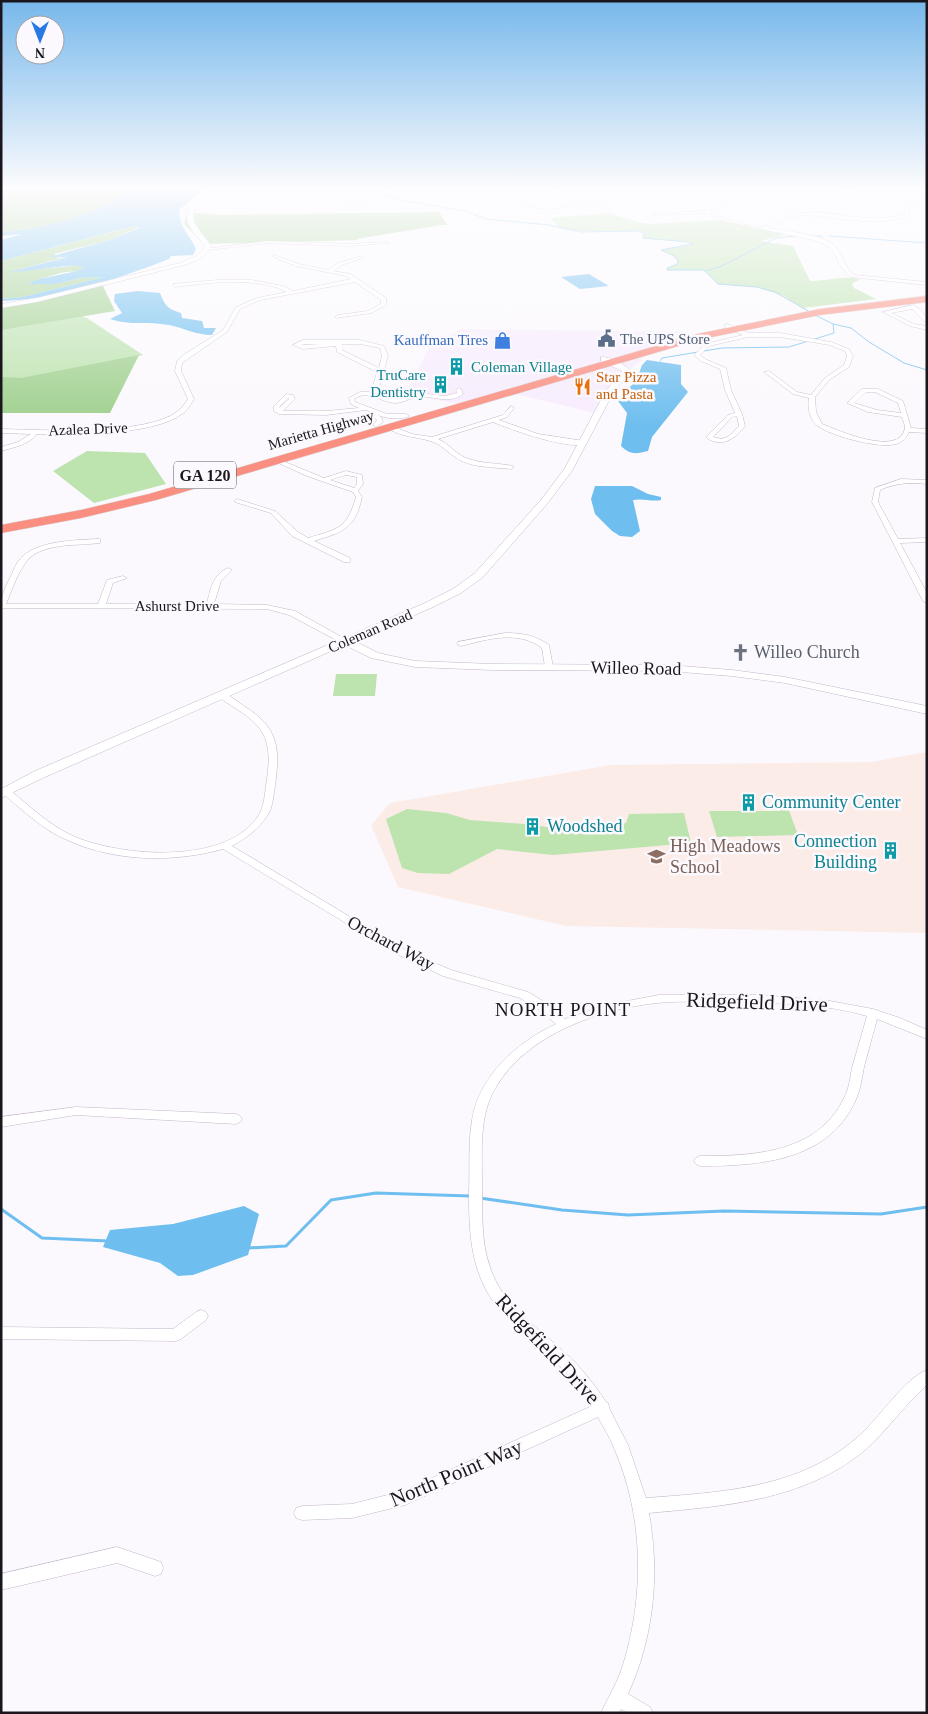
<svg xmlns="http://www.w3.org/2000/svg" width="928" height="1714" viewBox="0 0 928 1714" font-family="'Times New Roman',serif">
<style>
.built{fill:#f7ecfd}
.education{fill:#fcece8}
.green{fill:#bde3af}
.forest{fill:#9fd08d}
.water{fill:#6ebeef}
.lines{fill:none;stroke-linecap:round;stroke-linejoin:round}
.stream-far1{stroke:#6ebeef;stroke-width:1}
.stream{stroke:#6ebeef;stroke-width:3}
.street-casing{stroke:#c4b7cb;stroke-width:1}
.secondary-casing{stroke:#c4b7cb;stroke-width:1}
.highway-casing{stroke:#d6d5d6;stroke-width:1}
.street{fill:#fff;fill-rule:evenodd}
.secondary{fill:#fff;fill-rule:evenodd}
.highway{fill:#fa8e80;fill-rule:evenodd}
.labels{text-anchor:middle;stroke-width:5;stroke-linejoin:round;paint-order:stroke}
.far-service-label{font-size:15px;fill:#4e5e75;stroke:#fbf9fd;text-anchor:start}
.far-shop-label{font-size:15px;fill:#366cbe;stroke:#fbf9fd;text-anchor:end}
.far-culture-label{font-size:15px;fill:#0d838f;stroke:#fbf9fd;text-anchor:start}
.far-food-label{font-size:15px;fill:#c56008;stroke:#fbf9fd;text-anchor:start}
.far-street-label{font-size:15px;fill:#1b161d;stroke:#fbf9fd}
.shield{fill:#fbf9fd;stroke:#5e5a60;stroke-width:1}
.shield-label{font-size:16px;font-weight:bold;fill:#1b161d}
.worship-label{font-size:18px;fill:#5b616d;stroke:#fbf9fd;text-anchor:start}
.street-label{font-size:18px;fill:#1b161d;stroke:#fbf9fd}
.culture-label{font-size:18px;fill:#0d838f;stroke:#fbf9fd;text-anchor:start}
.education-label{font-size:18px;fill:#785e54;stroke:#fbf9fd;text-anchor:start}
.neighbourhood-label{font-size:19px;letter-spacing:1px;fill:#1b161d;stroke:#fbf9fd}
.near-street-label{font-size:21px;fill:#1b161d;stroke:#fbf9fd}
</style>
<rect width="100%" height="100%" fill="#fbf9fd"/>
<path class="built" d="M462,329L685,332L644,342L669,350L644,357L613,386L600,414L511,393L467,405L405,395L430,346Z"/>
<path class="education" d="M927,752V933L566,926L398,887L371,825L390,803L611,765L871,762Z"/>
<path class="green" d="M610,213L637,222L649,224L721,220L787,234L761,241L793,246L810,281C827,281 844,275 860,279L852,284L854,288L876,299L803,308L784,296L757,287L718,284L704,270H667V268L677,264L678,261L674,256L661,250L692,244L689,242L648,239L643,238L644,233L640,231H573L561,228L550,218Z
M43,301L87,318L143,355L1,392V309Z
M87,451L145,453L166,484L94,503L53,471Z
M336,674H377L375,696H333Z
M787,805L798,835L717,837L709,811H780Z
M407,809L446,813L470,820L525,824L576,831L626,823L629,814L684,813L691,843L553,855L497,849L449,874L418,873L402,868L386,819Z"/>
<path class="forest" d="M7,187H137C95,215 52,228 1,232V189Z
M187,212L218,215L439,212L447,225H442L356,239L359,240L204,244L184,224Z
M136,226L140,227L109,240L54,254L58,258L69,256L10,272L82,265L84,267C77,273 68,271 60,273C49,276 39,280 28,283L56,284L80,278L104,277L23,297L1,299V261Z
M102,284L115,311L1,330V307Z
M139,355L110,413H1V377L21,378Z"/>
<path class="water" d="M137,187H206L179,210C180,230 189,233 196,249L193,255L171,256L169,259C121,278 53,300 1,301V299L23,297L104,277L80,278L56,284H28C35,277 77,274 84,267C73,262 25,273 9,272L60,259L67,257H49L109,240L140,228L136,226L119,230L1,261V240L23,234L1,236V232C52,228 95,215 137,187Z
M589,274L609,286L580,289L561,277Z
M138,291L160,293C165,306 168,309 181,313L182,318L202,321L204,328H216L212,335C196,335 184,328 169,325C149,321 129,326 110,319L122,313L114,301L115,294Z
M647,360L681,365V384L688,392L652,437L648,451C636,454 630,455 621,446L627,413L618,401L637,379L642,365Z
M595,486H632L648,494L661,497V500C651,502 643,498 633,500L640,531L632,537L620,536L612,531L595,514L591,499Z
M244,1206L259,1214L248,1255L193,1275L178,1276L160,1263L103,1247L110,1230L173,1224Z"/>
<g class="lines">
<path class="stream-far1" d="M394,187L374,191L405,201L465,211L486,219L549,225L581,232L640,231L644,235L643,238L689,242L692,244L661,250L674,256L678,261L677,264L667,268V270H704L718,284L757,287L775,292L810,312
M811,236H822
M829,236L927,243
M705,271L722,266L776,238L796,236
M815,315L833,324L851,328L869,342L904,363L927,370
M660,361L662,358L722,348L789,347L834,333L833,324"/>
<path class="stream" d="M480,1198L562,1210L628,1215L724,1211L881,1214L927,1207
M1,1209L42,1238L108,1241
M248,1248L286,1246L331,1200L376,1193L470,1196"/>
<defs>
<path id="street" d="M260,187H264L260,191L257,202L253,203L256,190Z
M333,187H337V194L348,201L369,205L367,206L345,203L333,195Z
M550,187H559L522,194L518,198L532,205L549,207L609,200L627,191L645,189L685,190L729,198L737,191L746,189L827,190L859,187L827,192L746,191L741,193L730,202L709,211C723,219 744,226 761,227C772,227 787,214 800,213C835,209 870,226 904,214L906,203L927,200V202L910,205L908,216C873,228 836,216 801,215L792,217L768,228C785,231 822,234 835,246C843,255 844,267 854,275L927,282V285L851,277C831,263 843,249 813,240L728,222L708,213L654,215L652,214L705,211L707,207L727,200L685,192L645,191L630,193L610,202L549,209L529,207L513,199L516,195L447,190L449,189L492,190L519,193Z
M268,241L350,244L387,242L389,243L350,246L268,243L208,250L206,249Z
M274,255L299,264L328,270L338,263L362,256V258L342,265L333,271L350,274L386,298V305L371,313L336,318V316L338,315L368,311L381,304V300L355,282L260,300L240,309L227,332L182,363L181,371L194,399C191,404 187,411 182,414C152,436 74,434 37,434C28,445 15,447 1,451V447L18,442L31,434L1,433V429C41,430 148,436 178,411C182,408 185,403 188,399L175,371L177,361L185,354L223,330L236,307L257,298L287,292C257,276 208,283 175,287L173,284L218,280H252L283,286L293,291L351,279L346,276L296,266L274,257Z
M913,305C921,309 927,315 927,324L912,309L891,313L914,324L927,326V330L910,326L883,312Z
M727,324L749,333H780L831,342L849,349L853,356L849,367L829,380L815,397L816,412L822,424C837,430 900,458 905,428C905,425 903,420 902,417L868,412L847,403L862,389H878L903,401L911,428L927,429V433L909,432C906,438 903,442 896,444C880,449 831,436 818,426C810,421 807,407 809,398L793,394L764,372L769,371L797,392L811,395L825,378L844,365L847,356L845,351L830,345L780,337H748L709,346L700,355L705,359L726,368L731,390L742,414L745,426C735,439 722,448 707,438V436L728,415L735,413L725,390L720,369L701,361L694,355L705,344L743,335L725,327V325ZM866,392H875L898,403L901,413L877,410L854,403ZM737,416L739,426L729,436L722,439L713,437L732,417Z
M303,340H360L384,346L388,356L377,394L395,399L418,393L445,396L457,393L456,390L459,388L461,389L463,394C449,405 433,395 418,397C410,398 403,403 395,403C380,402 368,389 354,399L355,402L387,414H406L409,416C401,420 387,419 378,415L382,418L383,422L376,427L373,425L377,420L369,414L371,412L366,410L326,415L279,414L274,411V406L286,394L293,395L295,399L283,411H326L359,408L351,404L349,398L360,392H371L377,372L337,352L336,346L303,349L293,345ZM304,344H322L301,345ZM342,344H360L380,348L382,356L379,368L342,350ZM288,398L289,399L279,408L280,406Z
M511,406L514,408L507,417L499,420L538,434L584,441L587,443C573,452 509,429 493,422L438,439C450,444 457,456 469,459C483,464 499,463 513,466L514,467L511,469C494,467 469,468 455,457C447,452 442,445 433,442C417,436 401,438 386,427L389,425L412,434L432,437L503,415Z
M274,459H278L324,478L346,471L362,475L363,484L358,491L362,497C355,529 343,532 314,541L350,558V562H344L292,536L271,513L235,502L234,501L237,499L275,511L298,532L308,538C338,529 347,529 356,497L353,492L307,476L274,461ZM346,475L357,477V484L354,488L330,480Z
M901,479L927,480V484C910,482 896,483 880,490L878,502L898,539L927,538V542L900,543L927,593V603L923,601L872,502L875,488Z
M97,539H100V543C78,546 41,542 26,562C17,574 12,590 6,604H98L107,580L123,576L127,578L113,583L106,604H207C210,590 213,574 228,568L232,570L221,581L214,604L267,605L295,611L349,641L345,643H342L289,615L267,609L1,608C1,596 5,587 11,576C14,569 17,561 23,556C39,541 76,540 97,539Z
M505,633C522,633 535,635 549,645L553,667L552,669H546L545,667L542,648C518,630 488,639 461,646L457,644L458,642Z
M221,692C229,695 237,701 244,706C279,728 280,748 275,786C273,796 273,808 267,816C257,831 247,837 232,846L407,951L451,970L528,992L548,1004L565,1019L606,1005L659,995H761L830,1001L873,1009L900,1018L927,1030V1039L877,1019C873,1035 868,1051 864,1067C862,1077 861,1087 857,1097C831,1161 760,1166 700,1166L696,1164L694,1161L696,1158L700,1156C754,1156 818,1153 844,1098C849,1089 850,1078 852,1068C857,1051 862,1033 867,1016C827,1004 782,1003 741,1003C714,1003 685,1000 657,1003C600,1009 527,1034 496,1087C479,1115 482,1148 482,1180C483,1209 480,1239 490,1267C502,1305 537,1327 564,1352C580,1366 595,1385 606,1402L608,1403L610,1410L628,1445L646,1498C722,1492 802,1489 861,1434C879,1418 906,1377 927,1370V1385C904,1405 887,1431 864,1451C803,1501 724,1506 649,1513C660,1574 654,1637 628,1694L650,1707L653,1713H627L621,1709L619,1713H601C608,1698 617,1683 622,1668C645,1596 644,1517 614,1448C610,1437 603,1427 598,1417L405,1505L352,1518L302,1520L296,1518L294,1513L296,1508L302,1506L352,1504L403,1491L592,1406C580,1391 569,1375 556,1362C533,1340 505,1322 489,1295C470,1263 469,1229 469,1192C470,1168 468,1144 472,1120C479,1076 517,1042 556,1024L540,1010L520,998L443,976L399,955L223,849C173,863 113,862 65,839C49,832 35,821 21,809C14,803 7,798 1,791L3,789H9C29,806 49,825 73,836C121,857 230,866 260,813C265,803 265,790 267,779C274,729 257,722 218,697L217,695L218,693Z
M76,1107L236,1114L240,1116L242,1119L240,1122L236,1124L76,1115L1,1127V1117Z
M201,1310L206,1312L208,1316L206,1320L181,1339L176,1341L1,1339V1327L173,1329L196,1312Z
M117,1547L161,1562L163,1568L161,1574L155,1576L117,1563L1,1590V1574Z"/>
<path id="secondary" d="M220,187H227C214,197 182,205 197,227C201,234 207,239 211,246C207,258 195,261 184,265L37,302L1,308V304L37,298L180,263C189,259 201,256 205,246C200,239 194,234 190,227C178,206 205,194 220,187Z
M601,357C611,357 624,363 630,371L613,393L572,471L547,504L483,577L461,593L433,607L355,641L378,653L415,661L493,664L668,665L732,670L785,677L927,706V714L785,683L732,676L668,671L493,670L415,667L371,658L345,645L45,777L1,798V789L35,771L425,603L453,589L475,573L541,500L565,468L605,392L622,371L601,361Z"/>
<path id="highway" d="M927,296V302L820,315L702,339L156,500L81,518L1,533V525L81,510L149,494L697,334L820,309Z"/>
</defs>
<use href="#street" class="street-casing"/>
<use href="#secondary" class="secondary-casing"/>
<use href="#highway" class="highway-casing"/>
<use href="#street" class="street"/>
<use href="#secondary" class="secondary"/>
<use href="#highway" class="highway"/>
</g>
<linearGradient id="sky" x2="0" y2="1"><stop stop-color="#77b8eb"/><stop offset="0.44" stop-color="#fdfcfe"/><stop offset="1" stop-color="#fdfcfe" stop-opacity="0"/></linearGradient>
<rect width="928" height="427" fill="url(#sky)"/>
<defs>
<symbol id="civic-bare" viewBox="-9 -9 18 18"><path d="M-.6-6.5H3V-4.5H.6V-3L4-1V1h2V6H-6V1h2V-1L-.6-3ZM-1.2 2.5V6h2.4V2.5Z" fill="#5c6f8a" stroke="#fbf9fd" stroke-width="2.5" paint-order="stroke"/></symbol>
<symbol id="shop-bare" viewBox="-9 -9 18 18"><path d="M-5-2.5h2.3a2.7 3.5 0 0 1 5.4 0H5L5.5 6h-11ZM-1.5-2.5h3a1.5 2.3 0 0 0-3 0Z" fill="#3f7fe0" stroke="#fbf9fd" stroke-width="2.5" paint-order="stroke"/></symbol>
<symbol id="building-bare" viewBox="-9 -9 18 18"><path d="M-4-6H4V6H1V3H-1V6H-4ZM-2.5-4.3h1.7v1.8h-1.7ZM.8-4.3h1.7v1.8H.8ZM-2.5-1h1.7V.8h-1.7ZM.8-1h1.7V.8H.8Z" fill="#0f9aa8" stroke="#fbf9fd" stroke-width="2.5" paint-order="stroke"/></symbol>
<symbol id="restaurant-bare" viewBox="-9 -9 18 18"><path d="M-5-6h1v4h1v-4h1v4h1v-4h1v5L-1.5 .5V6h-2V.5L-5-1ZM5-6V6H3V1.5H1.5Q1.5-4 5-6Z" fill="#e8710a" stroke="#fbf9fd" stroke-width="2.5" paint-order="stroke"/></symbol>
<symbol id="church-bare" viewBox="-9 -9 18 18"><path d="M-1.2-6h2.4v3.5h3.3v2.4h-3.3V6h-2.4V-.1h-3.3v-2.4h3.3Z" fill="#6b7280" stroke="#fbf9fd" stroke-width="2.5" paint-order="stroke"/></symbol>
<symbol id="school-bare" viewBox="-9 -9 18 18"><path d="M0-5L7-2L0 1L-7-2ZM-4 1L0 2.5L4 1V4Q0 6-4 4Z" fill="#8d6e63" stroke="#fbf9fd" stroke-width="2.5" paint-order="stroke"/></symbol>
</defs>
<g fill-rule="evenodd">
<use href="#civic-bare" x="594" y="326" width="25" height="25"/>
<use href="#shop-bare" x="490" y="328" width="25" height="25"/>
<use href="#building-bare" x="444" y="354" width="25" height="25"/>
<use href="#building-bare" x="428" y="372" width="25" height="25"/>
<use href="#restaurant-bare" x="570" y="374" width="25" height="25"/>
<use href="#church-bare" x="728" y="640" width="25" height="25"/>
<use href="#building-bare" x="736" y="790" width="25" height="25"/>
<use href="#building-bare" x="520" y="814" width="25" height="25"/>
<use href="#building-bare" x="878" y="838" width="25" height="25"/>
<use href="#school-bare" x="644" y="844" width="25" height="25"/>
</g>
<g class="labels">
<g class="far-service-label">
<text x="620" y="344">The UPS Store</text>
</g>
<g class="far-shop-label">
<text x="488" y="345">Kauffman Tires</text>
</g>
<g class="far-culture-label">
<text x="471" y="372">Coleman Village</text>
<text x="426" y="380" text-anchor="end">TruCare<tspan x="426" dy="17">Dentistry</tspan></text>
</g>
<g class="far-food-label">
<text x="596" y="382">Star Pizza<tspan x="596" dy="17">and Pasta</tspan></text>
</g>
<g class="far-street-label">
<text transform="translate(88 429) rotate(-2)" y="5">Azalea Drive</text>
<text transform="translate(321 430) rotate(-16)" y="5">Marietta Highway</text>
<text x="177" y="611">Ashurst Drive</text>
<text transform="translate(370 631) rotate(-23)" y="5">Coleman Road</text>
</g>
<rect class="shield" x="174" y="461.5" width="62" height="27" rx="4"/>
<g class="shield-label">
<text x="205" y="481">GA 120</text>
</g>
<g class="worship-label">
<text x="754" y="658">Willeo Church</text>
</g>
<g class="street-label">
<text transform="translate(636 668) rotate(1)" y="6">Willeo Road</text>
<text transform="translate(391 943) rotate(28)" y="6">Orchard Way</text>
</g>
<g class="culture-label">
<text x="762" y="808">Community Center</text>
<text x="547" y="832">Woodshed</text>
<text x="877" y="847" text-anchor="end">Connection<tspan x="877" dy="21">Building</tspan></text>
</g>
<g class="education-label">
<text x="670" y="852">High Meadows<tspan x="670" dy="21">School</tspan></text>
</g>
<g class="neighbourhood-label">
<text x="563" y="1016">NORTH POINT</text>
</g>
<g class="near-street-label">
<text transform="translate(757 1002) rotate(2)" y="7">Ridgefield Drive</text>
<text transform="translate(548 1349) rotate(47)" y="7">Ridgefield Drive</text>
<text transform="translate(456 1473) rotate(-23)" y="7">North Point Way</text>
</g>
</g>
<rect width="928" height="1714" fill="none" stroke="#1b161d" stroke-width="5"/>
<g transform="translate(40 40) rotate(180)"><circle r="24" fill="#fbf9fd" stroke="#a19ea3"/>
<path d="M0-4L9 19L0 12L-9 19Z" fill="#2978e3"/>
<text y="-8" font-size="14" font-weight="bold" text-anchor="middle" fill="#1b161d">N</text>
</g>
</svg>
